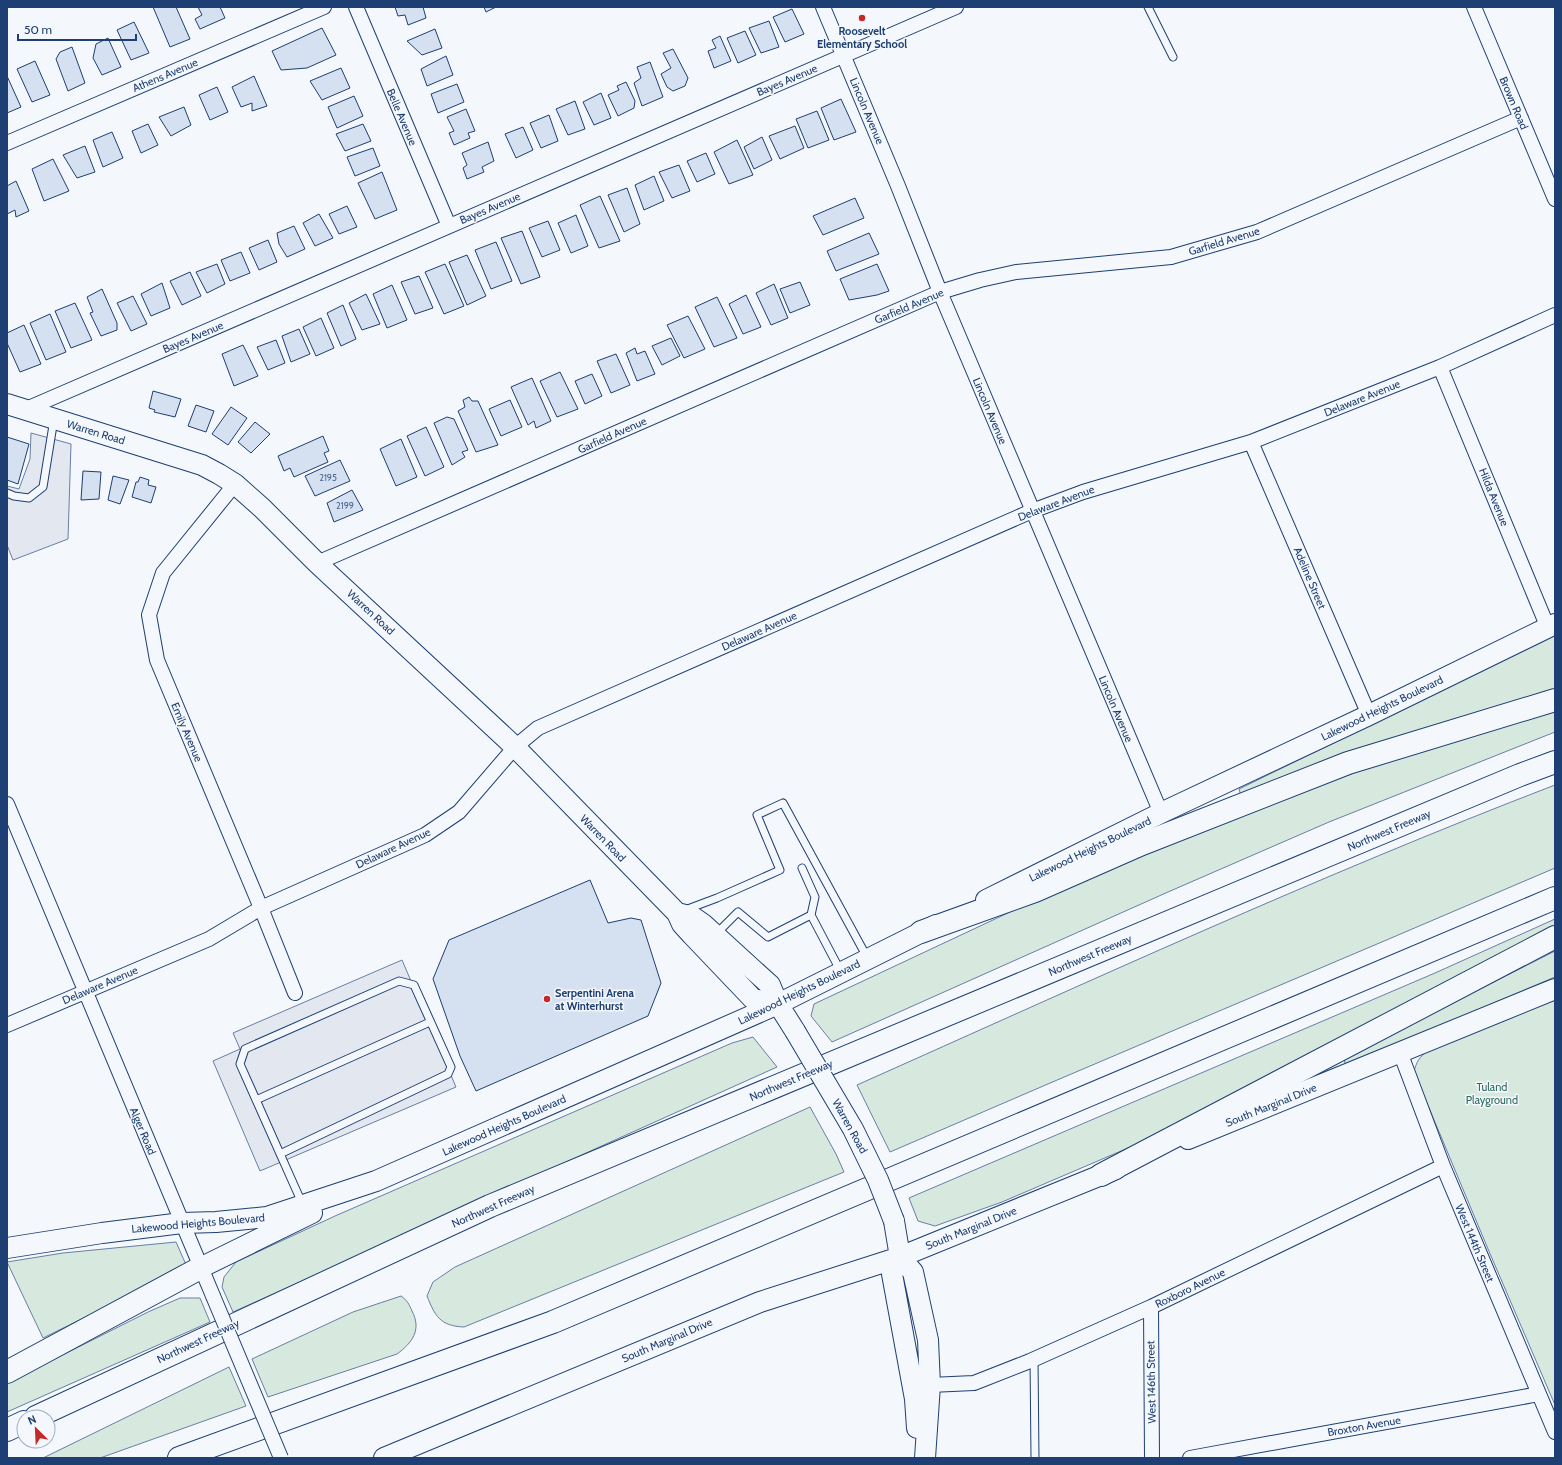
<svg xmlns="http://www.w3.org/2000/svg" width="1562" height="1465" viewBox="0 0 1562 1465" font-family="Cabin,sans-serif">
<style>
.green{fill:#d7e8df;stroke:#687fa3}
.parking{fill:#e3e8f0;stroke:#687fa3}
.building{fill:#d5e0f0;stroke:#1d3f73}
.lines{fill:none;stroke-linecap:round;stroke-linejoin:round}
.service-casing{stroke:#1d3f73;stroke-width:9}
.minor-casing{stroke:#1d3f73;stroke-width:16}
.secondary-casing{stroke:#1d3f73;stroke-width:22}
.motorway-casing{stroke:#1d3f73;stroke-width:24}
.service{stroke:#f4f7fb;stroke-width:7}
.minor{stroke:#f4f7fb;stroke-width:14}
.secondary{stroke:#f4f7fb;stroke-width:20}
.motorway{stroke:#f4f7fb;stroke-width:22}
.minor-bridge-casing{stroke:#1d3f73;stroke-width:16;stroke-linecap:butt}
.secondary-bridge-casing{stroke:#1d3f73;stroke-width:22;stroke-linecap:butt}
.minor-bridge{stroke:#f4f7fb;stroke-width:14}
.secondary-bridge{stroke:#f4f7fb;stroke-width:20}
.poi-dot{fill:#c62828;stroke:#f4f7fb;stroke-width:1.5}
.labels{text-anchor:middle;stroke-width:3;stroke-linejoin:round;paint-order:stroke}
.number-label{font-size:9px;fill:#4b6792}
.poi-label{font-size:11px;font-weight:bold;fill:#1d3f73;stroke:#f4f7fb}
.street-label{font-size:11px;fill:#1d3f73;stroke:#f4f7fb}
.park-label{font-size:11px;fill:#2c6c60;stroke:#f4f7fb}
</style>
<rect width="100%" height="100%" fill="#f4f7fb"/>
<path class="green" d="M1555,635V693L1241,796L1239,789Z
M1555,710V732L1329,822L1168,892L832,1042L811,1016L814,1004L1010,912L1213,823L1430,746Z
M1555,785V868C1334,963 1111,1056 890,1152L857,1085C1088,982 1318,876 1555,785Z
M1555,919V929L1156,1136L1002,1202L935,1226L918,1221L909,1198L1435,973Z
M1555,951V977L1346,1065L1343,1058Z
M1555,997V1405L1488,1249L1414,1072C1416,1062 1420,1057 1427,1051Z
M753,1037L777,1067L233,1312L222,1287L224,1277L236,1262L335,1216L732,1043Z
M810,1107L836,1154L844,1172L464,1327C440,1326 435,1316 427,1296L433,1282L455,1267Z
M176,1242L187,1267L43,1338L7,1262L63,1253Z
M401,1296C407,1300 409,1304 412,1311C422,1330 412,1343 397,1354L268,1397L252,1359L353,1312Z
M180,1298H200L210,1322L7,1412V1383L148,1312Z
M229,1367L246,1406L100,1458H43Z"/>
<path class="parking" d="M31,433L71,444L68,539L13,560L7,545V486L19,489L30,459Z
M402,960L456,1087L260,1171L213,1061L240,1049L233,1033Z"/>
<path class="building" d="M153,7H176L190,39L170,47Z
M198,7H220L225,18L200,29L195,19L202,15Z
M395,7H423L426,18L408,25L405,15L398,16Z
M484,7H496L486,12Z
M792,9L804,34L785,42L773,17Z
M769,21L779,47L761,53L749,28Z
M134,22L149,53L131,60L117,30Z
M322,28L336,55L307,68L281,70L272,51Z
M435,29L442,48L422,55L407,41Z
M745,31L756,55L738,63L727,38Z
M720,36L731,61L714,68L708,51L716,48L712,40Z
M108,38L121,67L102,75L93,58L96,44Z
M72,47L85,83L68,91L56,59L60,52Z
M673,49L688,78L685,86L673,91L667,87L661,74L671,68L663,53Z
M446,56L453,75L427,86L421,69Z
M35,61L50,95L32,102L17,69Z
M650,62L663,97L642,106L634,83L641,78L637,67Z
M341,68L350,88L322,100L310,81Z
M7,76L21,107L7,113Z
M254,76L267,106L252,111V103L241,107L232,87Z
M626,82L635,101L634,108L618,116L608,95L619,90L617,86Z
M457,84L464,102L438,113L431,94Z
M217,87L228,112L210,120L199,95Z
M601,93L611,118L594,125L583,102Z
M354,96L363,116L337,128L328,107Z
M841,99L856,132L834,140L821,108Z
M575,101L585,129L568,135L556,109Z
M184,107L191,125L171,136L159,117Z
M466,109L475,131L468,133L470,138L454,145L449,133L454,131L447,117Z
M817,111L829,140L808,148L796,119Z
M549,115L558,141L541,148L530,123Z
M148,124L158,145L141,153L132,131Z
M363,124L371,141L345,151L336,134Z
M795,126L804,148L780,159L769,136Z
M523,127L533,150L516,158L505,134Z
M112,132L123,158L103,167L93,140Z
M762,137L772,160L754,169L744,147Z
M737,140L753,175L729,184L714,152Z
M488,142L494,161L482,167L484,172L467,179L463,168L467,165L462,153Z
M85,146L95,172L77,178L63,155Z
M373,148L380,166L355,176L347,157Z
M706,153L715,174L697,182L687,161Z
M53,159L69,191L44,201L32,169Z
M679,165L690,191L672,198L659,172Z
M382,172L397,210L375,219L358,183Z
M654,176L664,201L644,210L635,185Z
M16,181L29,211L16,217L15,210L7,214V186Z
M627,188L640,224L624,232L608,195Z
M600,196L620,241L599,248L580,205Z
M855,198L864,218L823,235L813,216Z
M347,206L357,227L339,234L329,214Z
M319,214L333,238L315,246L303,223Z
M576,215L588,246L571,253L558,223Z
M548,221L560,250L542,257L529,228Z
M294,226L305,249L287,257L279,244L277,233Z
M522,231L540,277L521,284L501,238Z
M869,233L879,254L836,271L827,251Z
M268,240L277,262L259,270L249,248Z
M496,242L512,281L491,289L475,250Z
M241,252L250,273L230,281L221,260Z
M467,255L486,296L467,305L449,262Z
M217,264L225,284L207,293L196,272Z
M445,264L464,306L444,314L425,272Z
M877,264L889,291L877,295L849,300L840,279Z
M190,272L201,296L182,305L170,281Z
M419,276L433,308L415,314L401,282Z
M800,282L810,305L790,313L780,289Z
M162,283L170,308L151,316L141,294Z
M774,284L788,318L771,325L756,293Z
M392,285L407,320L387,328L373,294Z
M102,289L117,323V330L101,336L90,313L93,312L87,297Z
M366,294L380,324L362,330L349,303Z
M746,295L761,327L743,334L729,304Z
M133,296L147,324L131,331L117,303Z
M717,297L737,338L714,347L695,307Z
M75,303L92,340L71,348L55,311Z
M343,305L356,339L341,346L327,313Z
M50,314L66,352L46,360L30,323Z
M688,316L705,349L684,358L667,325Z
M321,318L334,348L316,356L303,327Z
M24,325L41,364L20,372L7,343V333Z
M299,329L310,354L291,362L282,336Z
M671,338L680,356L662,365L652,346Z
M276,340L285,363L268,370L257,347Z
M243,345L258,376L234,386L222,354Z
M635,348L637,354L645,351L655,374L637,381L626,353Z
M616,354L630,385L611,393L597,361Z
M560,372L578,409L557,417L540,381Z
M592,374L602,396L585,404L575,381Z
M532,378L551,421L536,428L534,421L528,425L511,387Z
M153,391L181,399L175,417L154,412L155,410L149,408Z
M469,397L472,401H478L498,445L476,452L458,411L465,407L463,400Z
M510,400L522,427L501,436L489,409Z
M196,405L214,411L206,432L188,426Z
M231,407L247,418L228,445L212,434Z
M447,417L454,419L468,450L462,452L465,457L452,465L434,423Z
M255,422L270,434L251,453L238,442Z
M426,427L444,467L425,476L407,436Z
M323,436L329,451L324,453L328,462L294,477L290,468L284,471L278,456Z
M7,437L29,444L18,484L7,480Z
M401,439L417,477L396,486L380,449Z
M340,460L350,481L315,496L305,476Z
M83,471L101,472L99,499L81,500Z
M113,476L129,480L120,504L108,500Z
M140,477L149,480L148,485L156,487L151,503L132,497L136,482H138Z
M352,490L363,510L334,522L327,503Z
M590,880L608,923L631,918L641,920L661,983L648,1016L476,1091L460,1056L433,979L449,940Z"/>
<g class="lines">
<defs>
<path id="service" d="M1148,7L1173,57
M7,493L14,496L29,498L43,487L54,419
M802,868L815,897L811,915
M685,910L717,898L780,870L757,815L783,803L868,959
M716,934L738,912L768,937L811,915L841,972
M256,1100L430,1022
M280,1154L448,1074L451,1067L414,985L399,981L245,1049L240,1064L302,1203
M1034,1359L1035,1458"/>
<path id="minor" d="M356,7L449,226
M823,7L898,186L940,292L1161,813
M1474,7L1555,199
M7,143L324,7
M1440,367L1548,628
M24,410L956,7
M1251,442L1369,715
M235,484L163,573L149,615L157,660L261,908L295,993
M317,563L940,292L980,280L1016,272L1171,257L1257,232L1521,118
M7,804L213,1296
M7,1025L209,939L261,908L425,835L459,812L515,747L538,728L1032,511L1083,492L1251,442L1440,367L1555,315
M1400,1052L1443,1166L1555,1432
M1151,1307L1152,1458
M930,1385L974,1383L1030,1361L1151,1307L1443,1166
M1190,1458L1539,1394"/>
<path id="secondary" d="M7,404L202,465L219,474L235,484L262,508L317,563L515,747L677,913L682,924L692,935L753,999L778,1004
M986,900L1161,813L1369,715L1555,624
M677,913L693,917L703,924L770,985L778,1004L795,1031
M1188,1139L1555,989
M894,1221L900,1257L913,1272L928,1340L930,1385L925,1458
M7,1248L102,1233L182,1223L216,1222L267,1217L376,1181L778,1004L936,925
M900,1257L892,1274L915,1399L917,1428
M202,1267L312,1213
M384,1458L760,1302L900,1257L1116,1169"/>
<path id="motorway" d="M921,932L1035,891L1142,844L1348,763L1555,700
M1101,1175L1555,937
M7,1372L202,1267
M36,1417L490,1206L1520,775L1555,762
M7,1430L24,1422
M179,1458L553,1322L1555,898"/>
</defs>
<use href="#service" class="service-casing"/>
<use href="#minor" class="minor-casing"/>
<use href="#secondary" class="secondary-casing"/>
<use href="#motorway" class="motorway-casing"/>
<use href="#service" class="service"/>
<use href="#minor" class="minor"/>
<use href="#secondary" class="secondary"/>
<use href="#motorway" class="motorway"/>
<defs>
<path id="minor-bridge" d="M213,1296L281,1458"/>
<path id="secondary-bridge" d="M795,1031L853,1129L878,1180L894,1221"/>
</defs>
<use href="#minor-bridge" class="minor-bridge-casing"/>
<use href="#secondary-bridge" class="secondary-bridge-casing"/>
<use href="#minor-bridge" class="minor-bridge"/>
<use href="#secondary-bridge" class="secondary-bridge"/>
</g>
<g class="poi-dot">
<circle cx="862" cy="18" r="4"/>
<circle cx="547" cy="999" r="4"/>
</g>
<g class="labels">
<g class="number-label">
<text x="328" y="481">2195</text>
<text x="345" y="509">2199</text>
</g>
<g class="poi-label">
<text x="862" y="35">Roosevelt<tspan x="862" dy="13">Elementary School</tspan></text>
<text x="555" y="997" text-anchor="start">Serpentini Arena<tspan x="555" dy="13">at Winterhurst</tspan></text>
</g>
<g class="street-label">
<text transform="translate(165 75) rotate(-23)" y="4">Athens Avenue</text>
<text transform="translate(787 80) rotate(-23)" y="4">Bayes Avenue</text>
<text transform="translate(1514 103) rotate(67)" y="4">Brown Road</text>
<text transform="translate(867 111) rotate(67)" y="4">Lincoln Avenue</text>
<text transform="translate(402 117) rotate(67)" y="4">Belle Avenue</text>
<text transform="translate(490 208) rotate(-23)" y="4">Bayes Avenue</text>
<text transform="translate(1224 241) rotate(-17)" y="4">Garfield Avenue</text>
<text transform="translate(909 306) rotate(-23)" y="4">Garfield Avenue</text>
<text transform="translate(193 337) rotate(-23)" y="4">Bayes Avenue</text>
<text transform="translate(1362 398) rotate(-22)" y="4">Delaware Avenue</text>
<text transform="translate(990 411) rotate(67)" y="4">Lincoln Avenue</text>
<text transform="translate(96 432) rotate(17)" y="4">Warren Road</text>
<text transform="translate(612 435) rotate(-24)" y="4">Garfield Avenue</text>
<text transform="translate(1494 497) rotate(68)" y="4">Hilda Avenue</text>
<text transform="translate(1056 503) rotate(-21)" y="4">Delaware Avenue</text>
<text transform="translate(1310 578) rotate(67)" y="4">Adeline Street</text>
<text transform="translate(371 612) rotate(43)" y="4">Warren Road</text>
<text transform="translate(759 631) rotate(-24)" y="4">Delaware Avenue</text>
<text transform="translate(1382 708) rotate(-26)" y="4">Lakewood Heights Boulevard</text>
<text transform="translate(1116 709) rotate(67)" y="4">Lincoln Avenue</text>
<text transform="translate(187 732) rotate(67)" y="4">Emily Avenue</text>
<text transform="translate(1389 830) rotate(-23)" y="4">Northwest Freeway</text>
<text transform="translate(603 838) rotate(46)" y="4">Warren Road</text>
<text transform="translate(393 848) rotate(-25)" y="4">Delaware Avenue</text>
<text transform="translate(1090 849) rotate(-26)" y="4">Lakewood Heights Boulevard</text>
<text transform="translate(1090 955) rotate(-23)" y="4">Northwest Freeway</text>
<text transform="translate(100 985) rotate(-23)" y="4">Delaware Avenue</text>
<text transform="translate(799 992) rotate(-26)" y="4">Lakewood Heights Boulevard</text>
<text transform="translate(791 1080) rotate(-23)" y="4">Northwest Freeway</text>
<text transform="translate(1271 1105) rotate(-22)" y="4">South Marginal Drive</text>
<text transform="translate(504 1125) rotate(-24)" y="4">Lakewood Heights Boulevard</text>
<text transform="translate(850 1126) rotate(61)" y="4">Warren Road</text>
<text transform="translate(143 1131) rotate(67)" y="4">Alger Road</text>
<text transform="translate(493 1206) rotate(-24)" y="4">Northwest Freeway</text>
<text transform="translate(198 1223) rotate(-5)" y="4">Lakewood Heights Boulevard</text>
<text transform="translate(971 1228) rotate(-22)" y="4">South Marginal Drive</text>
<text transform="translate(1475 1243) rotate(67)" y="4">West 144th Street</text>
<text transform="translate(1190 1288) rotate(-26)" y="4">Roxboro Avenue</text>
<text transform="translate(667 1340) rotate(-23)" y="4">South Marginal Drive</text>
<text transform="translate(198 1341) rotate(-25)" y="4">Northwest Freeway</text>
<text transform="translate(1151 1382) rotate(-91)" y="4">West 146th Street</text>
<text transform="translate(1364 1426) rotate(-10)" y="4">Broxton Avenue</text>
</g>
<g class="park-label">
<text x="1492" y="1091">Tuland<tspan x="1492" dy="13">Playground</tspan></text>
</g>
</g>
<rect width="1562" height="1465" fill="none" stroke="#1d3f73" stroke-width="16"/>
<g transform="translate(36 1429) rotate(336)"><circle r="19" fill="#f4f7fb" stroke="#9eadc5"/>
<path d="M0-3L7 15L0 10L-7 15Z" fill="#c62828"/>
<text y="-6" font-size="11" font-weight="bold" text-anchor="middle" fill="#1d3f73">N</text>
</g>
<path d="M18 34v6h118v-6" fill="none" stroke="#1d3f73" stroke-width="2"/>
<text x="24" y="34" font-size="12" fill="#1d3f73" stroke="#f4f7fb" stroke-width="3" paint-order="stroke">50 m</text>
</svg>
